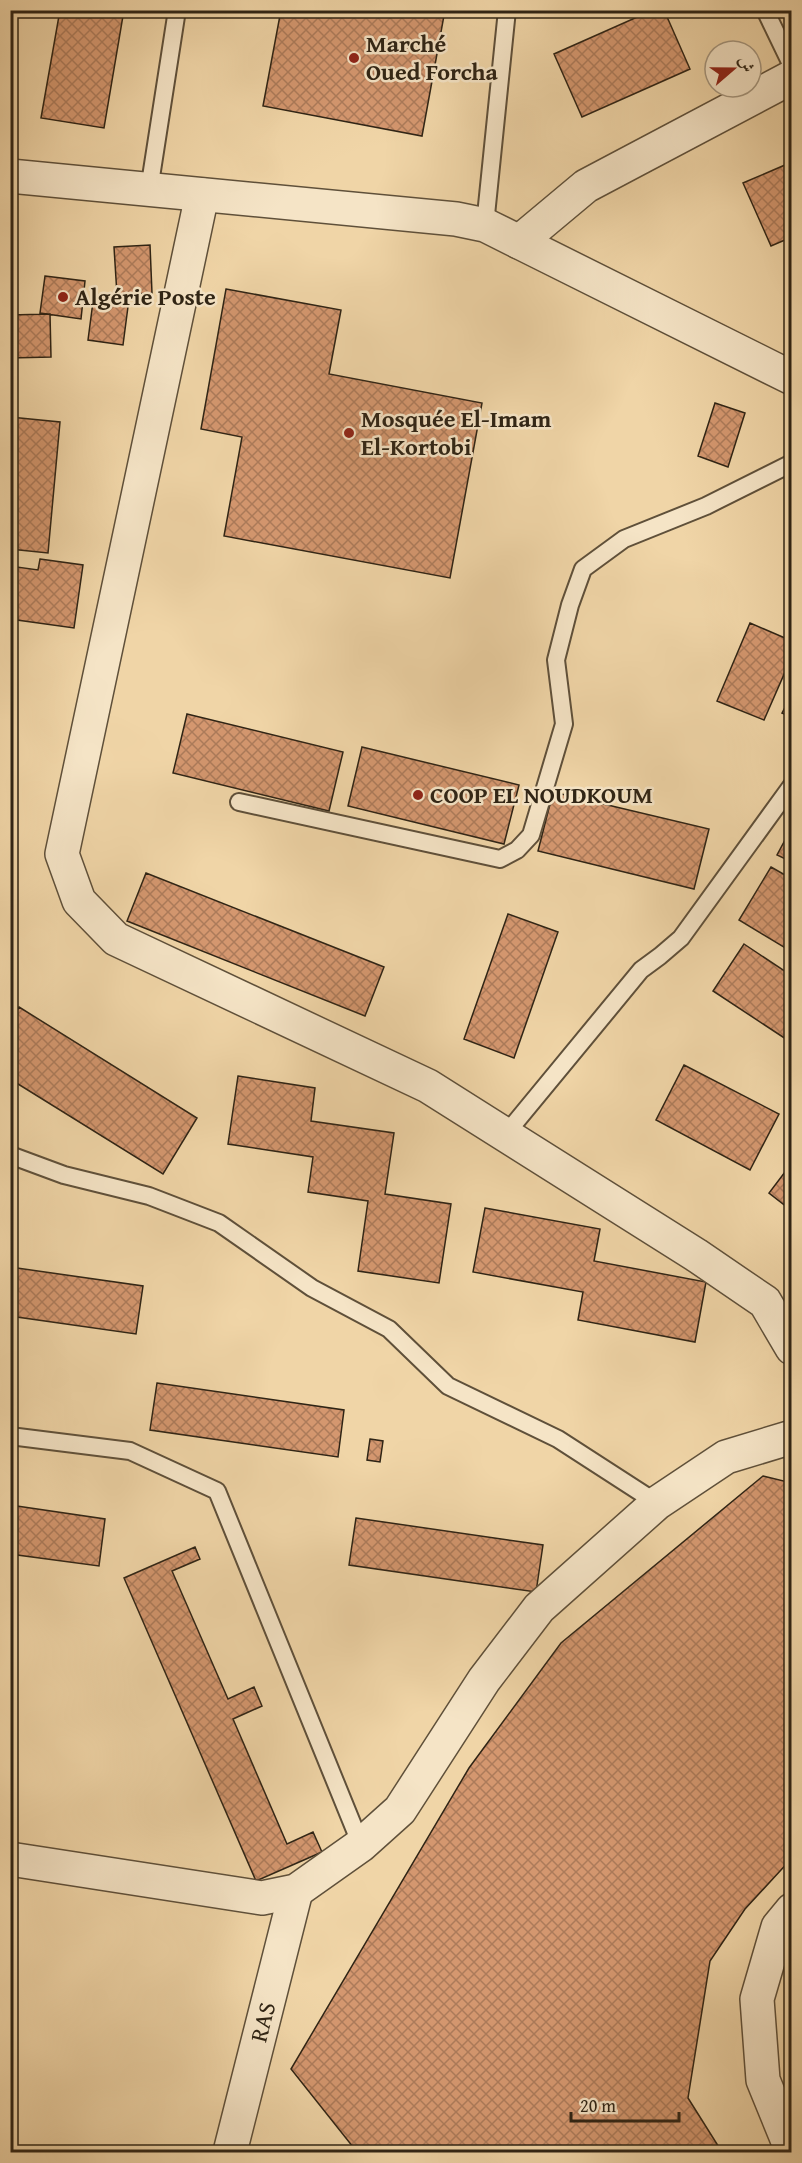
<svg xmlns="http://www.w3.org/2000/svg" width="802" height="2163" viewBox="0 0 802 2163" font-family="'Gentium Book Plus',Amiri,serif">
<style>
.building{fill:url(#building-cross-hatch);stroke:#2f2415;stroke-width:1.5}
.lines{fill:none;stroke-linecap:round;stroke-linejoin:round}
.service-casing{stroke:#5f503a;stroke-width:20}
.minor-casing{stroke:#5f503a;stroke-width:36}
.tertiary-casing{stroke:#5f503a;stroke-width:36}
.service{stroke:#f5e4c6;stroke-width:16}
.minor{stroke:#f5e4c6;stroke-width:33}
.tertiary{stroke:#f5e4c6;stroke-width:33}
.poi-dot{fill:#8f2418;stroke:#f5e4c6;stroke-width:2}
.labels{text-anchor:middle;stroke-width:5;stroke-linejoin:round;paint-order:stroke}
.poi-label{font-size:24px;font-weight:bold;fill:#2f2415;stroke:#f5e4c6;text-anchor:start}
.street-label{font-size:24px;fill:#2f2415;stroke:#f5e4c6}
</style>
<defs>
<pattern id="building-cross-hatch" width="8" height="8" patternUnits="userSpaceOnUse" patternTransform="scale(1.5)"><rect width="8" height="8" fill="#d4976f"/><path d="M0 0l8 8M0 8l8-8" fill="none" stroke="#ac7b5a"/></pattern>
</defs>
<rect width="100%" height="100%" fill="#f0d5a7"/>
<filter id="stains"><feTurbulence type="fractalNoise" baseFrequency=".00333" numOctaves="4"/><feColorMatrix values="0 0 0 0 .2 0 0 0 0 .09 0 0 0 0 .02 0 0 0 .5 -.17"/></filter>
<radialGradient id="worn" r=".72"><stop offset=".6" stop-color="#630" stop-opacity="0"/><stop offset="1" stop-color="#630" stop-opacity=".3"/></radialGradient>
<path class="building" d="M60,10H124L104,128L41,118Z
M281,10H445L422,136L263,106Z
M653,10H664L690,69L582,117L554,54Z
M792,162V237L771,246L743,183Z
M150,245L152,293L117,295L114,247Z
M45,276L85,281L81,319L40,313Z
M226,289L341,310L329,374L482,403L450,578L224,536L242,437L201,429Z
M94,294L129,299L123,345L88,340Z
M50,314L51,357L10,358V315Z
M715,403L745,413L728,467L698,456Z
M10,417L60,422L48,553L10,549Z
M40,559L83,565L74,628L10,619V566L38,570Z
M750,623L792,641V656L764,720L717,701Z
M792,694V717L782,713Z
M187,714L343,752L329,811L173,773Z
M362,747L519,785L504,844L348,806Z
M553,792L709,829L694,889L538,851Z
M792,827V862L777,855Z
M771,867L792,879V952L739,920Z
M146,873L384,967L365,1016L127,921Z
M508,914L558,932L514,1058L464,1039Z
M744,944L792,976V1043L713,991Z
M19,1007L197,1118L163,1174L10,1079V1022Z
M684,1065L779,1114L750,1170L656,1120Z
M238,1076L315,1088L311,1121L394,1133L385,1194L451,1204L439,1283L358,1271L368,1201L308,1192L313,1157L228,1144Z
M785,1172L792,1176V1211L769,1193Z
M485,1208L600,1229L594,1261L706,1282L695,1342L578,1320L583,1292L473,1272Z
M10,1267L143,1286L136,1334L10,1316Z
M157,1383L344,1410L338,1457L150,1430Z
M370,1439L383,1441L380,1462L367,1460Z
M763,1476L792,1483V1858L745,1909L710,1961L688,2098L722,2152H357L291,2069L469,1768L561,1643Z
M10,1505L105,1519L99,1566L10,1554Z
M356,1518L543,1545L536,1592L349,1565Z
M195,1547L200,1559L172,1571L228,1699L254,1687L262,1706L233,1719L287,1844L313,1832L322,1852L256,1881L124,1578Z"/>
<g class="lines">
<defs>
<path id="service" d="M765,10L792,66
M149,190L177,10
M485,225L507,10
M239,802L500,859L517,850L531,835L564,724L556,660L570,605L583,569L624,539L706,506L792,463
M505,1135L641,970L660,956L681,938L792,785
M10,1155L64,1175L149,1196L219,1223L312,1288L389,1329L448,1386L558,1439L657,1503
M10,1436L130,1451L217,1491L361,1845"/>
<g id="minor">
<path d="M202,195L62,854L79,901L116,939L428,1086L696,1255L765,1302L792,1348"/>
<path d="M519,242L586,186L792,77"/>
<path d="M10,1859L262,1898L296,1891L361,1845L400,1810L484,1680L539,1608L657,1503L726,1457L792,1437"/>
<path d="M792,1910L778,1927L757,1999L763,2080L792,2151"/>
<path id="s1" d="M230,2152L296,1891"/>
</g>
<path id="tertiary" d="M10,176L456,219L485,225L792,378"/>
</defs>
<use href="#service" class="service-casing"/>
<use href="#minor" class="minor-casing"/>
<use href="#tertiary" class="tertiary-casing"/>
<use href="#service" class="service"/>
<use href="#minor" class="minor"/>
<use href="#tertiary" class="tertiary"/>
</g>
<g class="poi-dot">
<circle cx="354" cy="58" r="6"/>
<circle cx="63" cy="297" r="6"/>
<circle cx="349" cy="433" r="6"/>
<circle cx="418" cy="795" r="6"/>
</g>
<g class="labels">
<g class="poi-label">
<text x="366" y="52">Marché<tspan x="366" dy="28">Oued Forcha</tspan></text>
<text x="75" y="305">Algérie Poste</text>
<text x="361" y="427">Mosquée El-Imam<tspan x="361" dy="28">El-Kortobi</tspan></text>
<text x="430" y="803">COOP EL NOUDKOUM</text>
</g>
<g class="street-label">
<text dy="8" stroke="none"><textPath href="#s1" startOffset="134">RAS</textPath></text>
</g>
</g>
<rect width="802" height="2163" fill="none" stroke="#f0d5a7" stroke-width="36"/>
<rect x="12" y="12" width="778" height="2139" fill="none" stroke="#2f2415" stroke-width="3"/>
<rect x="18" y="18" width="766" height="2127" fill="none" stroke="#2f2415" stroke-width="1.5"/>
<g transform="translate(733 69) rotate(70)"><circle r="28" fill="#f5e4c6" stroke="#a6977f" stroke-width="1.5"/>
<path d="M0-4.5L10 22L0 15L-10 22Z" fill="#8f2418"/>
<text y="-9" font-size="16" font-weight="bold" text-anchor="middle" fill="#2f2415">ش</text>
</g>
<path d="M571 2112v9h108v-9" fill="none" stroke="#2f2415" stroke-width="3"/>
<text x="580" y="2112" font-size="18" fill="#2f2415" stroke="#f5e4c6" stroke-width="4.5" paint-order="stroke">20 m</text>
<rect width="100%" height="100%" filter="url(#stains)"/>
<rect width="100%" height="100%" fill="url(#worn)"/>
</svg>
